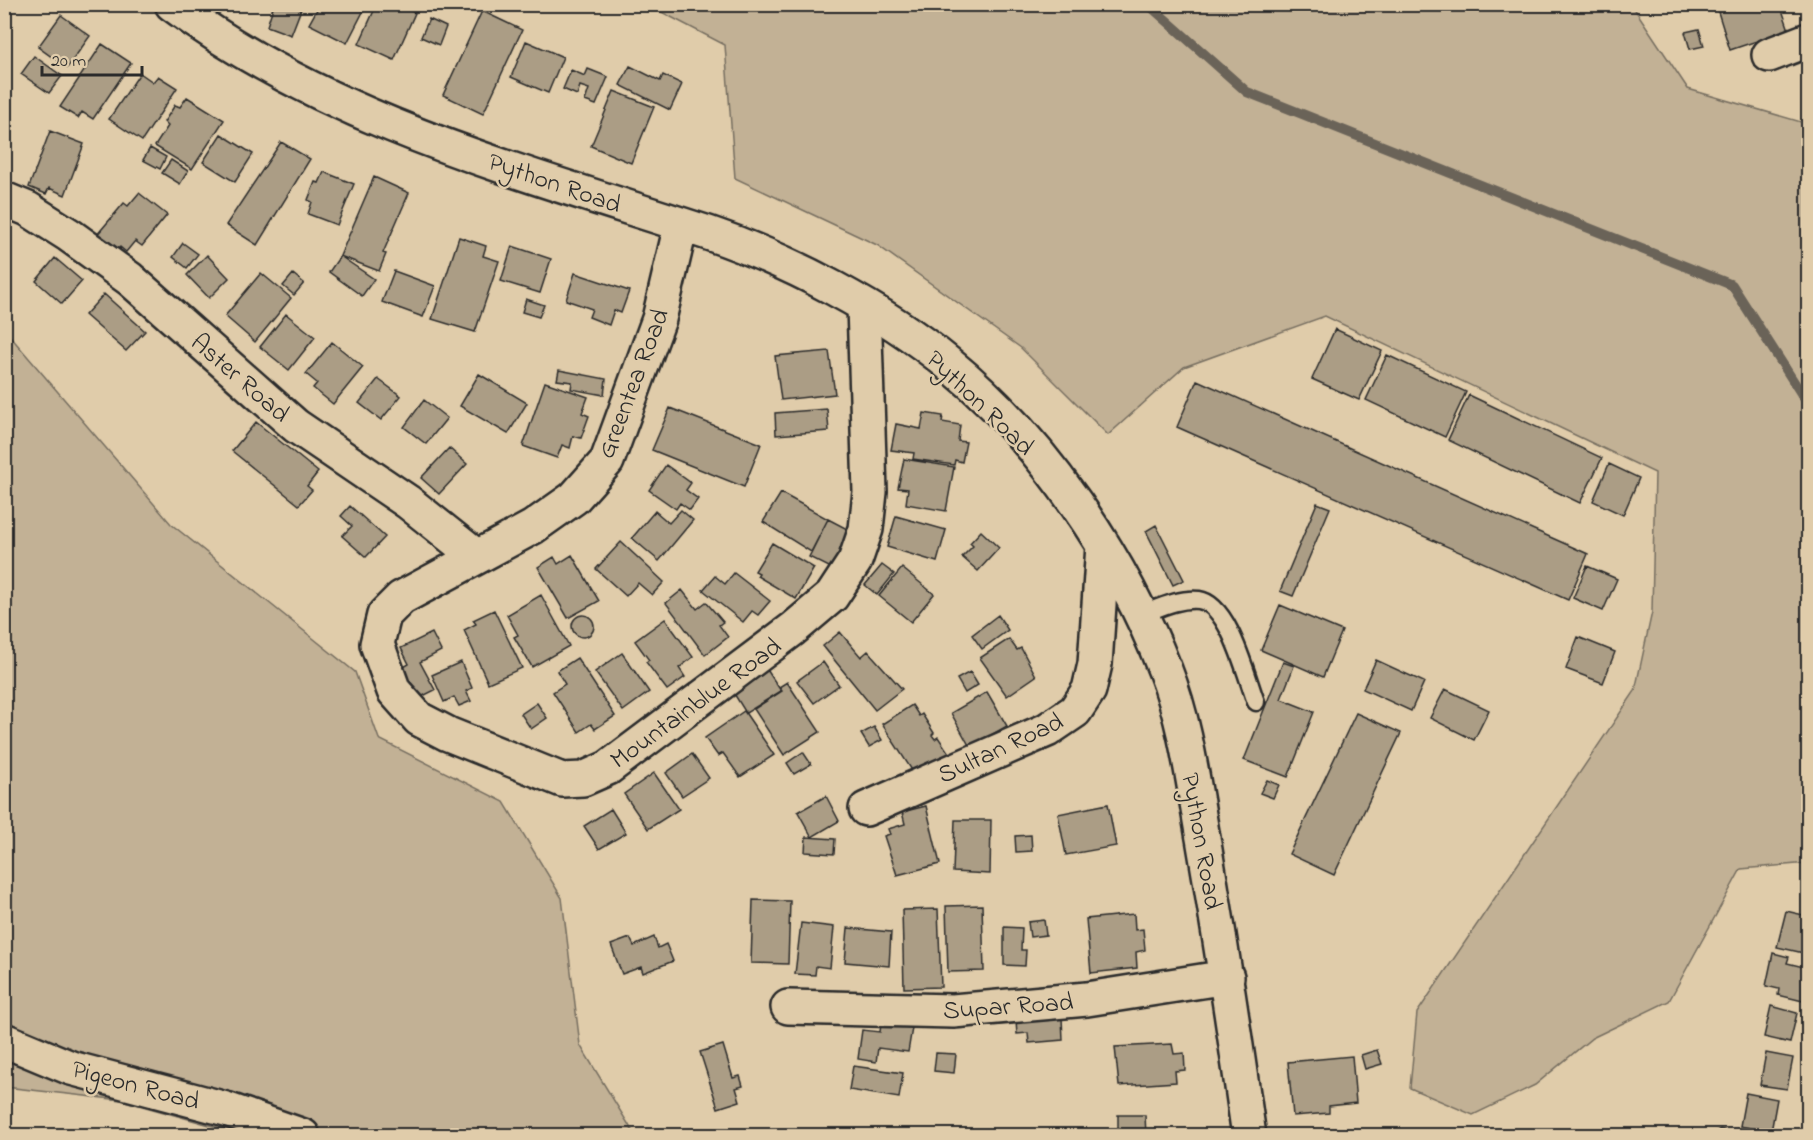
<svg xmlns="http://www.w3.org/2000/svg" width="1813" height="1140" viewBox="0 0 1813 1140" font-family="'Indie Flower',sans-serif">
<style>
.green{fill:#c2b195;stroke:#766e60;stroke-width:1.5}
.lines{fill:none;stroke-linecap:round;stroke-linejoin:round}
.stream{stroke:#6b6459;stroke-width:10}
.building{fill:#ab9d85;stroke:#2b2b2b;stroke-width:1.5}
.service-casing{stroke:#2b2b2b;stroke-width:21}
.minor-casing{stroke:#2b2b2b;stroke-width:38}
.service{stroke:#e0ccaa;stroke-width:16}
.minor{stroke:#e0ccaa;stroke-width:33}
.labels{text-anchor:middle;stroke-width:5;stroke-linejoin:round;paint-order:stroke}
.street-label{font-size:26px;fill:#2b2b2b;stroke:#e0ccaa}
</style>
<rect width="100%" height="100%" fill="#e0ccaa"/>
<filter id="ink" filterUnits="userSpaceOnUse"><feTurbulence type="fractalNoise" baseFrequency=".0167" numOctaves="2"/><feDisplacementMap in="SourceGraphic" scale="12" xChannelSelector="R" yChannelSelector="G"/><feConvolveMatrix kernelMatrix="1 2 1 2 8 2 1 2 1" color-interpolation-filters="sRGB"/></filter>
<g filter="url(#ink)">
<path class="green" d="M648,5H1632L1688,89L1808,124V863L1741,869L1669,1001L1592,1038L1535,1085L1473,1115L1410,1088L1417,1013L1635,691L1652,612L1655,473L1325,316L1184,367L1108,435L1021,348L877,245L735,178L725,45Z
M4,329L171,524L355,672L379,739L504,802L562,898L580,1045L635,1135H245L121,1100L5,1087Z"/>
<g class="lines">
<path class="stream" d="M1148,4L1247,92L1732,285L1808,404"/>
</g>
<path class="building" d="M274,4H303L291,35L267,26Z
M320,4H367L347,43L309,24Z
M377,4H397L415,13L394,60L359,44Z
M1741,4H1780L1789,30L1730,50L1718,12Z
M482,11L522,30L483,114L443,95Z
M61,15L90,36L67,68L38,47Z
M429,19L446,27L439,45L421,37Z
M1699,29L1704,46L1690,49L1685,32Z
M526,41L563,57L548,93L511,77Z
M102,44L131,63L93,119L82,112L78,118L60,107Z
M34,56L62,76L49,93L21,74Z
M630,66L660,81L663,75L682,84L670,110L620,85Z
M588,69L608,77L596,105L585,101L589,89L580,86L577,95L563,89L571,70L585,76Z
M140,73L153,82L158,76L177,88L142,141L109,119Z
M614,91L654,107L631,163L591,146Z
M187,97L224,120L192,169L155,146L168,126L164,122L175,105L180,107Z
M50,131L84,144L65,195L49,188L46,194L29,187Z
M221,134L253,154L235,182L203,162Z
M281,142L310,159L257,245L226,225Z
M150,148L166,157L160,169L143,160Z
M171,160L188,171L180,184L162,173Z
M324,172L354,184L337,225L308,214L312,202L308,200L315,182L319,183Z
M374,177L409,193L383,253L386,254L379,271L340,256Z
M139,193L167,215L142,246L135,241L126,252L120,247L116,252L96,236L124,203L128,206Z
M459,237L486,246L483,256L499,261L475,332L432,319Z
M183,243L198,254L187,268L173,257Z
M512,246L551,259L540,293L501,281Z
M207,255L229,278L209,298L187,275Z
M340,256L374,279L362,296L329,272Z
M55,258L82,281L62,304L36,281Z
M394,271L435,286L423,317L382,302Z
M261,273L291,298L255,342L225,316Z
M575,273L629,291L621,313L614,310L609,325L589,317L592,309L566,300Z
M293,274L304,283L294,295L283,286Z
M104,294L145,331L126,351L85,315Z
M526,299L544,305L539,317L522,312Z
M286,314L315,337L289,370L260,347Z
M1335,329L1382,351L1359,400L1312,379Z
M332,342L363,367L333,404L313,388L317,383L306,374Z
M829,351L835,394L781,400L775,356Z
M1387,355L1466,392L1445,437L1366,400Z
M559,370L606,379L604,395L571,389L572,382L557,380Z
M479,374L527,403L508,434L460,406Z
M378,379L401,396L381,420L359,403Z
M1197,380L1588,554L1568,600L1177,427Z
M545,382L588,397L582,413L589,416L581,438L573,436L570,448L562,445L557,458L523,446Z
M1469,395L1602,458L1580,503L1448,440Z
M424,400L447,418L426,444L404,427Z
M670,408L761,444L744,487L652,450Z
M827,409L829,431L776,435L775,413Z
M924,413L943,416L942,422L960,425L958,441L966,442L962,462L955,460L954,465L913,459L914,453L891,450L896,424L921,429Z
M256,422L318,472L307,486L312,490L299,505L232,451Z
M449,448L467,464L439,494L421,478Z
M904,459L954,467L946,511L906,504L908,489L898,488Z
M1609,464L1639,478L1623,515L1593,501Z
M666,465L691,483L686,490L698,499L690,510L680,503L676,509L649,490Z
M781,493L828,519L811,552L763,522Z
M1317,503L1330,508L1293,596L1280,591Z
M350,506L385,537L366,557L342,536L352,526L341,516Z
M681,510L693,520L659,561L632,538L655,511L669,523Z
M896,516L946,530L937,562L887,547Z
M828,519L853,532L835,570L809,557Z
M1156,525L1184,580L1173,585L1146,531Z
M981,531L999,548L978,571L962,557L973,546L970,543Z
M621,542L664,582L652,595L638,583L626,596L596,569Z
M772,543L814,568L796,599L757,576L759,573L755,571Z
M572,555L599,601L568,618L538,567L554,557L558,564Z
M882,565L894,574L877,595L865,585Z
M1587,566L1617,579L1603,611L1573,598Z
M902,568L934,594L911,622L879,596Z
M734,573L770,601L758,615L752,611L743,622L703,590L715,576L725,584Z
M682,590L697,609L706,602L723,622L719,625L728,637L705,655L666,603Z
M541,595L569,646L532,667L514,637L518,635L507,615Z
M1280,605L1342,631L1323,677L1261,650Z
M494,610L522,668L488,683L464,630L476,624L473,620Z
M572 626a11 11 0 1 1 22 0a11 11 0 1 1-22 0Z
M998,615L1008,630L982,649L972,635Z
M665,619L693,657L679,668L685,677L667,690L646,662L649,660L635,641Z
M840,632L861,657L868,651L902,689L875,710L823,646Z
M432,633L441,651L420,662L435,690L417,699L402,668L409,664L401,648Z
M1578,637L1615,652L1603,683L1566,669Z
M1009,639L1017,650L1021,648L1036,676L1007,696L980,658Z
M622,653L649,692L623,711L595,672Z
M577,658L615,716L595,729L591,724L579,732L553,692L565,684L557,671Z
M1376,660L1424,682L1411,711L1363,689Z
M461,662L472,688L466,691L471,701L459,706L454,697L444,702L432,675Z
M762,662L781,691L746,713L728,684Z
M823,662L839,685L814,703L797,681Z
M1283,662L1294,666L1281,699L1314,712L1288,777L1244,760Z
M970,672L978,685L965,693L957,679Z
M787,682L820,732L784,755L754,709L782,691L779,687Z
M1445,689L1489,710L1474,740L1430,718Z
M987,692L1007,726L970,747L951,713Z
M537,703L547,718L531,729L521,714Z
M912,705L919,716L922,714L934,733L932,735L935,739L938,737L951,756L917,778L882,724Z
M744,711L774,755L740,777L723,753L718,756L705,738Z
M1356,713L1401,733L1334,875L1289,854Z
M874,727L882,740L869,747L861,734Z
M803,752L811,764L794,774L787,763Z
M692,754L709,778L682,796L666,773Z
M654,773L679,809L648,829L624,794Z
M1267,780L1279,785L1273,798L1260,793Z
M826,796L839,821L812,837L798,812Z
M1108,804L1116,846L1066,855L1058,814Z
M926,806L940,864L897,875L884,836L890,834L888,829L905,824L902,812Z
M611,809L626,833L599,849L584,826Z
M955,820H991L990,874L953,872Z
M1031,835L1032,851L1016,852L1015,836Z
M806,837L835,839L834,854L805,852Z
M753,900L790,901L788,964L751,963Z
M982,905L984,971L948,972L946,906Z
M938,909L941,987L904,988L902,910Z
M1786,911L1808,916V954L1777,947Z
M1134,914L1135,930L1143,929L1145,950L1136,952L1137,968L1091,973L1086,919Z
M1044,920L1046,935L1030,937L1028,922Z
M801,923L834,927L830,968L816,966L815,975L795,974Z
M1004,927L1022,928L1021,950H1026L1025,966L1004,965Z
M848,928L891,932L889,966L845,962Z
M654,937L658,948L666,944L673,961L643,973L641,967L622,974L611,945L630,938L634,946Z
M1773,953L1789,957L1787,963L1808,968L1807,1002L1778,995L1779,989L1766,986Z
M1771,1006L1797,1013L1790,1043L1764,1037Z
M1062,1018L1063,1040L1029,1043L1028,1033L1017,1034L1016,1022Z
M881,1024L912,1028L908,1052L878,1048L876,1062L858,1059L862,1030L880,1032Z
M1172,1044L1174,1054L1184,1053L1185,1070L1175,1071L1176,1082L1119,1086L1115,1047Z
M723,1045L733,1078L740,1076L743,1086L736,1088L740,1101L718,1108L700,1052Z
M1377,1050L1382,1064L1365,1069L1361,1055Z
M936,1053L956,1054L954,1073L934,1071Z
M1766,1053L1793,1058L1787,1089L1760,1085Z
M1352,1056L1356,1103L1329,1106V1113L1293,1116L1288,1062Z
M853,1066L903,1073L899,1098L849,1090Z
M1746,1093L1777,1099L1771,1132L1740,1126Z
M1118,1115H1145L1146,1136H1118Z
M1720,1129L1726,1131L1730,1136H1709Z"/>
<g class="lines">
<defs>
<path id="service" d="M1140,615C1159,608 1179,598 1199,600C1229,604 1246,676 1256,702"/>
<path id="minor" d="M172,4C328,121 525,173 708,233C788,260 884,310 949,364C1042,440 1122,558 1165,670C1186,723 1193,782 1203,838C1220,937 1235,1036 1249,1136
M1769,55L1808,40
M4,199L28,209L69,235L130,279L296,426L408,502L477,557
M681,225L659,319L607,461L574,498L533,527L401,598L384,615L377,644L394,691L419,719L448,734L562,780L583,779L608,768L793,629L832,596L855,561L866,529L870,492L864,306
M866,809L1047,730L1075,711L1089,690L1095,664L1103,545
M788,1007L953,1011L1087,999L1227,977
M4,1040L71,1068L226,1109L303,1136"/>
</defs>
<use href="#service" class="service-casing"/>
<use href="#minor" class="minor-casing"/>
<use href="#service" class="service"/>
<use href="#minor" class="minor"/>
</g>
</g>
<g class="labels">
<g class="street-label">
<text transform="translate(555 182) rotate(19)" y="9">Python Road</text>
<text transform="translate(241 377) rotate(41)" y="9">Aster Road</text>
<text transform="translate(632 383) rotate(-69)" y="9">Greentea Road</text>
<text transform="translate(981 402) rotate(44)" y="9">Python Road</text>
<text transform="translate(695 702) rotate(-36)" y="9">Mountainblue Road</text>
<text transform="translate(1000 747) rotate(-25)" y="9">Sultan Road</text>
<text transform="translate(1203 841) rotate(80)" y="9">Python Road</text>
<text transform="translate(1008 1005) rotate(-4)" y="9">Supar Road</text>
<text transform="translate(136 1084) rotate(15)" y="9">Pigeon Road</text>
</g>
</g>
<rect width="1813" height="1140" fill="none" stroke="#e0ccaa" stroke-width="24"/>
<rect x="12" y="12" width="1789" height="1116" fill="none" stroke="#2b2b2b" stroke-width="2" filter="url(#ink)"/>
<path d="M42 66v9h100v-9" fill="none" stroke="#2b2b2b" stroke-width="3"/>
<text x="51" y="66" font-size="18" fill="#2b2b2b" stroke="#e0ccaa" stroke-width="4.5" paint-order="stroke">20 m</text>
</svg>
